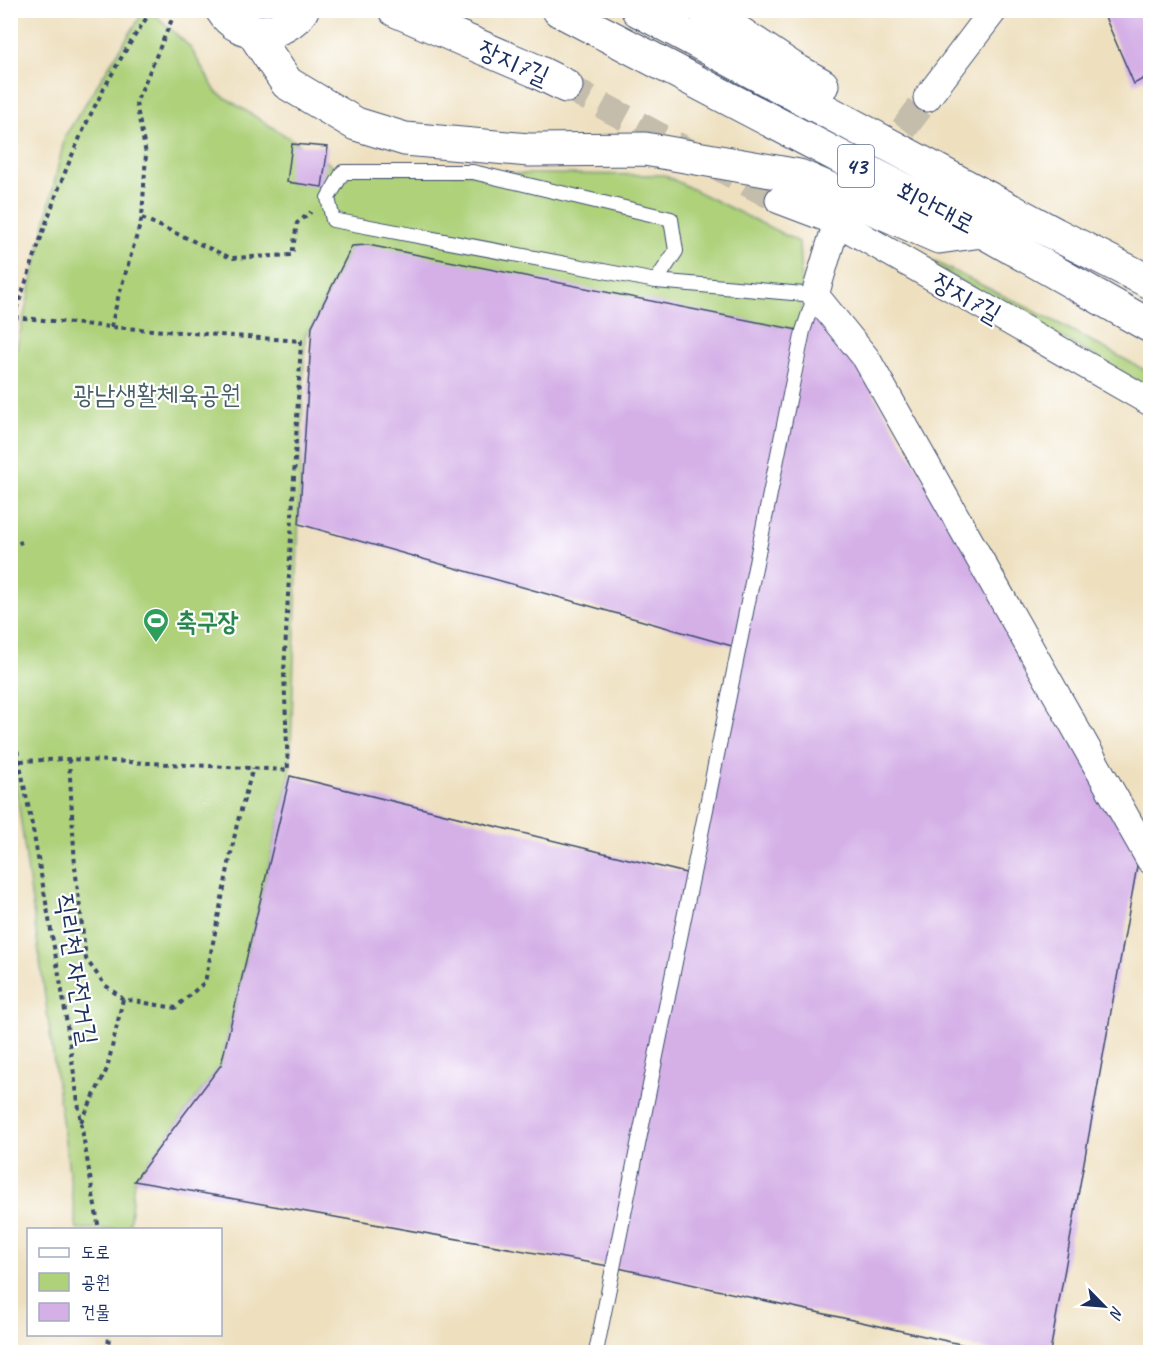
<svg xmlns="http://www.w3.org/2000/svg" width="1161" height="1363" viewBox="0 0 1161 1363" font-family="Caveat,'Poor Story',sans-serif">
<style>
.green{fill:#aed17a;stroke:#64806c;stroke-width:1.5}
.building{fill:#d4b0e7}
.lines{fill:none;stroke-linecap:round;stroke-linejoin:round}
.street-tunnel{stroke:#c4bdac;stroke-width:27;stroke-dasharray:27 14;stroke-linecap:butt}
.lane-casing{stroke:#3b4a6d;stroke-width:16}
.street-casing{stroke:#3b4a6d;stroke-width:29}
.secondary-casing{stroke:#3b4a6d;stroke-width:35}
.highway-casing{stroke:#3b4a6d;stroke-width:35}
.path{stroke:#3b4a6d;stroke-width:4;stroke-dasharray:4.5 4.5;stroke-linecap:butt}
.lane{stroke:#fff;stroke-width:14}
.street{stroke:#fff;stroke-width:27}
.secondary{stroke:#fff;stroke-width:33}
.highway{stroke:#fff;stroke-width:33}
.labels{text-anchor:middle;stroke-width:4.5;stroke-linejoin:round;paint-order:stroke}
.shield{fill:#fff;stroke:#5f6d8e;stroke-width:1.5}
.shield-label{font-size:24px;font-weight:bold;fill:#1b2f5e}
.street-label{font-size:26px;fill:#1b2f5e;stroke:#fff}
.park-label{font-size:26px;fill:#476066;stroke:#fff}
.leisure-label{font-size:26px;font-weight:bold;fill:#27864d;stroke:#fff;text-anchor:start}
</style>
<rect width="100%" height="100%" fill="#fff"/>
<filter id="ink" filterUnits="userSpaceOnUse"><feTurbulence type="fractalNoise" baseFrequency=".0167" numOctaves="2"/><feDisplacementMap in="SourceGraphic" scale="12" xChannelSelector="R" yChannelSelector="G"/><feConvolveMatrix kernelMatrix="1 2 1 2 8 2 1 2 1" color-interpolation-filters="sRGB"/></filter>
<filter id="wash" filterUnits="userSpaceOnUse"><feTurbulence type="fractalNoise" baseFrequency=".008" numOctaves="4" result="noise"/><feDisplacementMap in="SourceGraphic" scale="24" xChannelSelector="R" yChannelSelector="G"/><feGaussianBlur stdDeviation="1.35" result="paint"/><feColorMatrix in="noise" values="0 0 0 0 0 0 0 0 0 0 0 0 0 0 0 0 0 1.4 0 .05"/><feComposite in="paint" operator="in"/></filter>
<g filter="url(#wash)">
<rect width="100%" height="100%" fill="#eee0bf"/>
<path class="green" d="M144,11H151L190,47L216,92L343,172L664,175L799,242L803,331L352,246L312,326L305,335L290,776L221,1065L134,1181L129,1229H77L11,750L10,377L65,136Z
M873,231L1056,322L1150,373V388Z"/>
<g id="blocks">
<path class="building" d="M1102,10H1150V75L1134,84Z
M292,144L328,147L322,187L287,182Z
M368,245L803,331L739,648L299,524L312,326L352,246Z
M815,295L1141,844L1050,1352H996L614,1267L134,1181L221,1065L290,776L694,875Z"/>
</g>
</g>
<g filter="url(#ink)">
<use href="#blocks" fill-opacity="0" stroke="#3b4a6d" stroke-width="1.5"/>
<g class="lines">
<path class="street-tunnel" d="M566,86L779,200
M879,162L927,98"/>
<defs>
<path id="lane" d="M596,1352L803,331L815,295L656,281L333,220L328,198L343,172H473L671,219L676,251L656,281"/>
<path id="street" d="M927,98L994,10
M779,200L837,222L1150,402
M845,208L837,222L815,295L866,358L1150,860"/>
<path id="secondary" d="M222,10C240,39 283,38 302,10
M395,10L534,70L566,86"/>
<path id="highway" d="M559,10L982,231L1150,326
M638,10L1055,234L1150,282
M705,10L792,68L822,85
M253,32L287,83L356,124L405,139L529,150L645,149L799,176L939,237L982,231"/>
</defs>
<use href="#lane" class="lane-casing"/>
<use href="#street" class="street-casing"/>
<use href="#secondary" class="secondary-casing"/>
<use href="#highway" class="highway-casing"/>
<path class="path" d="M142,218L231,258L292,255L297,223L311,212
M14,317L111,327L301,341L284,673L288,770L69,759L20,761
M10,326C29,276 44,225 64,175C86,119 117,60 152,10
M111,327L118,298L142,218L146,154L136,103L176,10
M10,546L22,542
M10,715L33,830L63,997L81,1123L99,1230
M69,759L75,867L86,959L105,985L123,999L175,1008L205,982L237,824L253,768
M81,1122L107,1069L123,999
M108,1352L109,1334"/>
<use href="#lane" class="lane"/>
<use href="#street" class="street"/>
<use href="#secondary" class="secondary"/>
<use href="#highway" class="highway"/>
</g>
</g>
<defs>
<symbol id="stadium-pin" viewBox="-11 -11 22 30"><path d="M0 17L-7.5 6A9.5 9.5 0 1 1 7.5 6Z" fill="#2e9e5b" stroke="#fff"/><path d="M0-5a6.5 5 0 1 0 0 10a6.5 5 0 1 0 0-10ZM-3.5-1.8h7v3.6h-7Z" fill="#fff"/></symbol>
</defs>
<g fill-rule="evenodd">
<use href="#stadium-pin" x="141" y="606" width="30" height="40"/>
</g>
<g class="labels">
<rect class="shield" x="838" y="145" width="36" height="42" rx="4.5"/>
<g class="shield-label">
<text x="856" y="174">43</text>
</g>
<g class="street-label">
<text transform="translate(514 62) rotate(24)" y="9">장지7길</text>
<text transform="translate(936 207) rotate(27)" y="9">회안대로</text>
<text transform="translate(967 297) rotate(30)" y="9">장지7길</text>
<text transform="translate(77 969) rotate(81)" y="9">직리천 자전거길</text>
</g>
<g class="park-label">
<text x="157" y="403">광남생활체육공원</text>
</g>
<g class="leisure-label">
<text x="176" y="630">축구장</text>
</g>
</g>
<rect width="1161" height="1363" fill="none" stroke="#fff" stroke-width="36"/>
<rect x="27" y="1228" width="195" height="108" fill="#ffffff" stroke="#a4acbf" stroke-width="1.5"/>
<rect x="39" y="1248" width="30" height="9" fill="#ffffff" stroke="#a4acbf" stroke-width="1.5"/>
<text x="81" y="1258" font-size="18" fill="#1b2f5e">도로</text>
<rect x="39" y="1273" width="30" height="18" fill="#aed17a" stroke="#a4acbf" stroke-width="1.5"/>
<text x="81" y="1288" font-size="18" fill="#1b2f5e">공원</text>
<rect x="39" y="1303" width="30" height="18" fill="#d4b0e7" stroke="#a4acbf" stroke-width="1.5"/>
<text x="81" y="1318" font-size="18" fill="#1b2f5e">건물</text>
<g transform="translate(1104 1306) rotate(115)" stroke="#ffffff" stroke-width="4.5" paint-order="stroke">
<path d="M0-4.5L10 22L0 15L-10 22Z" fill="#1b2f5e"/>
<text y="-9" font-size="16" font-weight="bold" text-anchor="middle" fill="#1b2f5e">N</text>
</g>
</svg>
